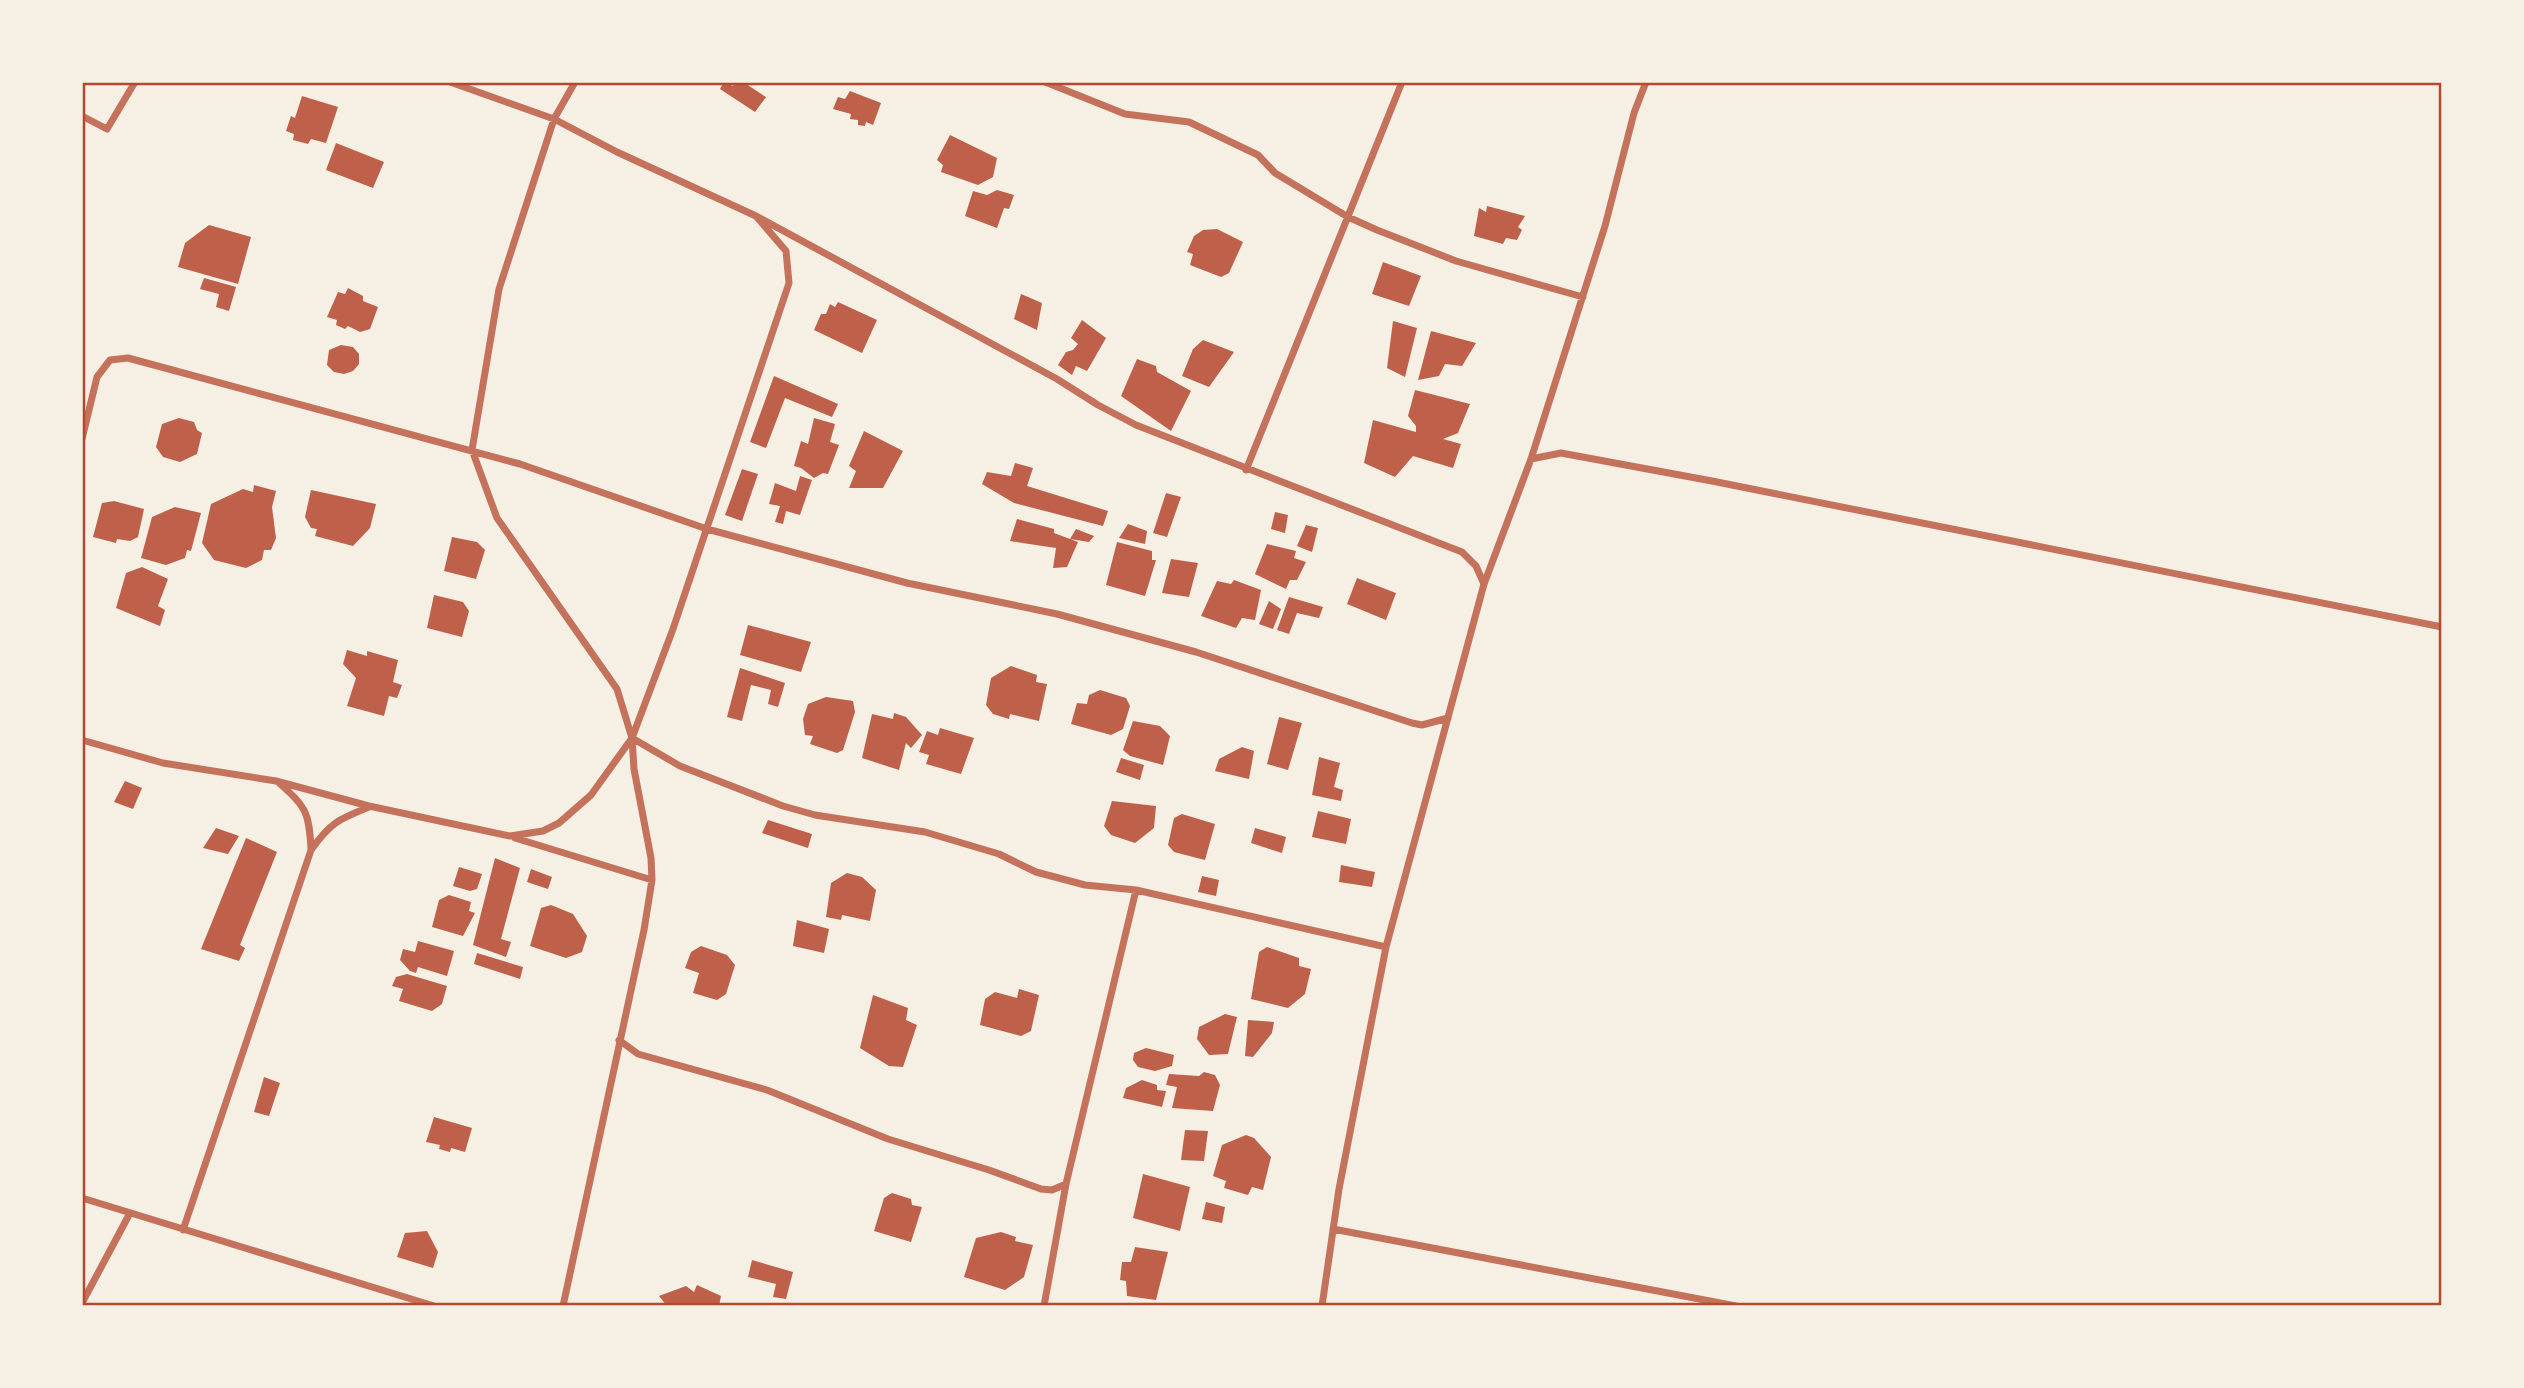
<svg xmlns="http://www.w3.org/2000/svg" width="2524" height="1388" viewBox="0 0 2524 1388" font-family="'DM Sans',sans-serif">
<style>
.building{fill:#bf614a}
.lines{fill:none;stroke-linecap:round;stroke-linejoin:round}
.minor{stroke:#c5725c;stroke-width:7}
.neatline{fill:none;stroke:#b5482f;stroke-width:2.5}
</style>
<rect width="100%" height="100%" fill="#f6efe4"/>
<path class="building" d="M724,82L733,86L735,82H743L766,97L755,112L720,89Z
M850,91L881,103L873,125L866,122L865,126L858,125V120L850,119L851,114L833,109L838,97L845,99Z
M302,96L338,107L326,143L311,139L308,144L293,140L294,134L286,131L291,116L295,118Z
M950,135L997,158L993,177L978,185L941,172L943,165L937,160Z
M336,143L384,162L373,188L326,170Z
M997,190L1014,195L1009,209L1004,208L997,228L965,216L973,191L987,195Z
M1487,206L1525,216L1518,227L1522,230L1517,240L1506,238L1503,244L1474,236L1479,208L1486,212Z
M209,225L251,237L238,284L178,267L185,243Z
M1217,229L1243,242L1229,273L1221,277L1190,265L1193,254L1187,252L1194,236L1203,230Z
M1383,262L1421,276L1409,306L1372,294Z
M204,278L236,287L229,311L216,307L219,294L200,289Z
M348,288L363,296V301L378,307L370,329L360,332L348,326L345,329L336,325L337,320L327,317L338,292L345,294Z
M1021,294L1042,303L1037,330L1014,319Z
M838,302L877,320L862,353L814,330L821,314H826L830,304L835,307Z
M1082,320L1106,338L1087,371L1076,366L1072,375L1058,365L1066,352L1073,350L1078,344L1071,338Z
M1393,321L1417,328L1405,377L1387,368Z
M1431,331L1476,343L1462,366L1445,364L1439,376L1418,380Z
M1203,340L1234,352L1209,387L1182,376L1193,349Z
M341,345L353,347L359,354V364L353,371L344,374L334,372L327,365L329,350Z
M1137,359L1156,366L1157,372L1191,391L1171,431L1121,396Z
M774,376L838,404L832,417L785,398L766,448L750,442Z
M1415,390L1470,404L1458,433L1443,439L1461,444L1453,468L1413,456L1395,477L1364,463L1373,420L1416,432V426L1408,416Z
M179,418L194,422L197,430L202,433L197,454L180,462L163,457L156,447L162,424Z
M814,418L835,424L830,442L839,445L828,474L823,473L814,478L801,468L794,466L801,441L808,444Z
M864,431L903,451L883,488H849L856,471L849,466Z
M1015,463L1033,468L1027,486L1108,511L1103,526L1014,503L982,484L987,472L1011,476Z
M742,469L758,474L742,521L725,515Z
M800,476L812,480L800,515L786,511L783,524L775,522L780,506L769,504L775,483L796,491Z
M254,485L276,491L272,507L276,538L271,550H264L262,560L246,568L214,560L202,543L211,504L243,489L253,492Z
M311,490L376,504L370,528L353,546L315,536L317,529L311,528L305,517Z
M1166,493L1181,497L1167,537L1153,533Z
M114,501L144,509L138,537L130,541L117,539L116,543L93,537L102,503Z
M175,507L201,513L191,551L187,550L185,558L166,565L141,558L152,517Z
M1275,512L1288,515L1285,533L1271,529Z
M1017,519L1054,529V533L1078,542L1067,567L1053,568L1056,548L1010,541Z
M1128,524L1147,531L1145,544L1119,538Z
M1306,525L1318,528L1312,552L1297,546Z
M1076,529L1094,536L1089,542L1070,539Z
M452,537L477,542L485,550L476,579L444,571Z
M1117,542L1152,551V560H1156L1145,596L1106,585Z
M1267,544L1296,551L1294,558L1306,562L1297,580H1290L1286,589L1255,574Z
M1171,559L1198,563L1189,597L1162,593Z
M142,567L168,579L158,606L165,610L160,626L116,608L126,573Z
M1357,578L1396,593L1386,620L1347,604Z
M1234,580L1261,590L1255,620L1242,618L1236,628L1201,616L1217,581L1231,584Z
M434,595L463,602L469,611L462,637L427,628Z
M1289,597L1323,607L1319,618L1297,613L1289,634L1277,630Z
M1269,601L1281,609L1273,629L1259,624Z
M748,625L811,642L801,672L740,655Z
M347,650L367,656V651L398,660L393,682L402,685L397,698L389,696L384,716L347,706L356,678L343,664Z
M1011,666L1037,675L1036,682L1047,684L1039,721L1010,714L1009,719L993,714L986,705L991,678Z
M740,668L785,683L778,707L768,704L771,690L751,685L742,721L727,717Z
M1100,690L1126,698L1130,706L1123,729L1111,735L1071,724L1077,703L1087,704L1089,695Z
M826,697L853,701L855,712L843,750L837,753L810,744L813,736L805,735L803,719L808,704Z
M894,713L906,717L922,735L911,748L906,743L899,770L862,758L872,714L893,719Z
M1279,717L1302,723L1288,770L1267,764Z
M1133,721L1160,726L1170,736L1163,765L1130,756L1123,750Z
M940,728L974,738L961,774L926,764L929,755L919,752L927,731L938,735Z
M1242,747L1254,751L1249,779L1215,771L1219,759Z
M1319,757L1340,763L1334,787L1343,790L1341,801L1312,795Z
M1121,758L1144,765L1140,780L1116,772Z
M125,781L142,788L133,809L114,802Z
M1112,801L1156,806L1154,828L1135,843L1111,835L1104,826Z
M1318,811L1351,819L1346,844L1312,837Z
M1182,814L1215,824L1205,860L1174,852L1168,845L1174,818Z
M768,820L812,834L808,848L762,833Z
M216,828L239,836L228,854L203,848Z
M1255,828L1286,837L1282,853L1251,843Z
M246,838L277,852L240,945L245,948L239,961L201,949Z
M495,858L520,868L501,939L511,942L506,957L473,945Z
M1341,865L1375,872L1372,887L1339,882Z
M459,867L482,874L477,889L470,891L453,886Z
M531,869L552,877L548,889L527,882Z
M847,873L862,877L876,890L870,921L842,915L841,920L826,917L831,883Z
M1202,876L1219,880L1216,896L1198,892Z
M449,895L471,902L469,911L475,913L463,936L432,927L439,900Z
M551,905L573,914L587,936L582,952L566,958L530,946L541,908Z
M797,920L829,929L824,953L793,946Z
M418,941L454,951L447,976L418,967L416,973L410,971L400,960L403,949L415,952Z
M701,946L727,955L735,965L726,994L717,1000L693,993L699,973L685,968L691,952Z
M1267,947L1299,958V966L1311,969L1305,994L1288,1008L1251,999L1259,952Z
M477,953L523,967L520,979L474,964Z
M407,974L447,986L442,1004L432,1011L399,1001L403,989L392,986L396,977Z
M1019,989L1039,995L1031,1031L1021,1036L980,1025L985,999L995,992L1017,998Z
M873,995L908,1008L906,1020L917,1025L903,1067L889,1066L860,1048Z
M1225,1014L1237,1017L1228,1054L1209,1055L1197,1039L1199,1027Z
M1248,1020L1274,1022L1272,1033L1253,1057L1245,1056Z
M1146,1048L1174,1055L1172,1066L1155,1071L1138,1067L1133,1060L1134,1053Z
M1204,1072L1215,1075L1220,1085L1213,1111L1172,1108L1177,1087L1166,1085L1169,1074L1199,1076Z
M264,1077L280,1083L269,1116L254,1112Z
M1142,1080L1157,1085V1090L1166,1091L1162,1107L1123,1098L1126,1088Z
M434,1117L472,1128L465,1152L451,1148L450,1152L439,1149L440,1145L426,1142Z
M1185,1130L1208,1131L1204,1161L1181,1160Z
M1246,1135L1254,1138L1271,1157L1263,1190L1252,1187L1248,1195L1224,1188L1226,1181L1213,1176L1222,1145Z
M1143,1174L1190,1187L1180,1231L1133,1218Z
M892,1193L911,1199L912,1205L922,1207L911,1242L874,1231L884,1198Z
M1206,1202L1225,1207L1222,1223L1202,1219Z
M427,1231L438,1252L433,1268L397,1257L405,1233Z
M1001,1232L1016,1237L1015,1241L1033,1245L1024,1277L1005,1290L964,1277L976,1238Z
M1135,1247L1168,1252L1156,1300L1127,1296L1126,1281L1120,1280L1122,1262H1131Z
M752,1260L793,1272L786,1299L773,1297L776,1284L748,1277Z
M697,1285L721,1296L719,1306H667L659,1296L686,1286L694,1292Z"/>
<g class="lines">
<path class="minor" d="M450,82L554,119L617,152L756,216L1057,379L1098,405L1136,425L1462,552L1476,566L1484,584
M1045,82L1125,114L1189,122L1258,155L1275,173L1348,217L1377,230L1456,261L1583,297
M82,116L107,129L135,82
M82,439L97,377L110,360L128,358L520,464L707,529L907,583L1057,614L1196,652L1412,723L1422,725L1448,718
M1531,459L1561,453L1712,481L2442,627
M1246,470L1402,82
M632,738L680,766L783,806L815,815L925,832L999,854L1036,872L1085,885L1136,890L1386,947
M82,740L163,763L276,781L369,806L510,836L543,831L559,823L591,795L632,738L673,629L789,283L786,251L756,216
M278,782C306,807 309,811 311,849
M515,838L652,880
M619,1040L638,1054L767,1090L888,1139L989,1170L1041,1189L1052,1190L1066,1184
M82,1198L434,1306
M1333,1229L1736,1306
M183,1230L311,850C330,823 339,819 369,807
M82,1303L130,1213
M563,1306L644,930L652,880L651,858L634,769L632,738L617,689L497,518L472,450L499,289L554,119L575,82
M1044,1306L1066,1184L1136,890
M1322,1306L1339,1189L1386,947L1484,584L1531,459L1605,226L1634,113L1646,82"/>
</g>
<rect width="2524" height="1388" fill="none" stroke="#f6efe4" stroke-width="168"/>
<rect x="84" y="84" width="2356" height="1220" class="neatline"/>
</svg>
